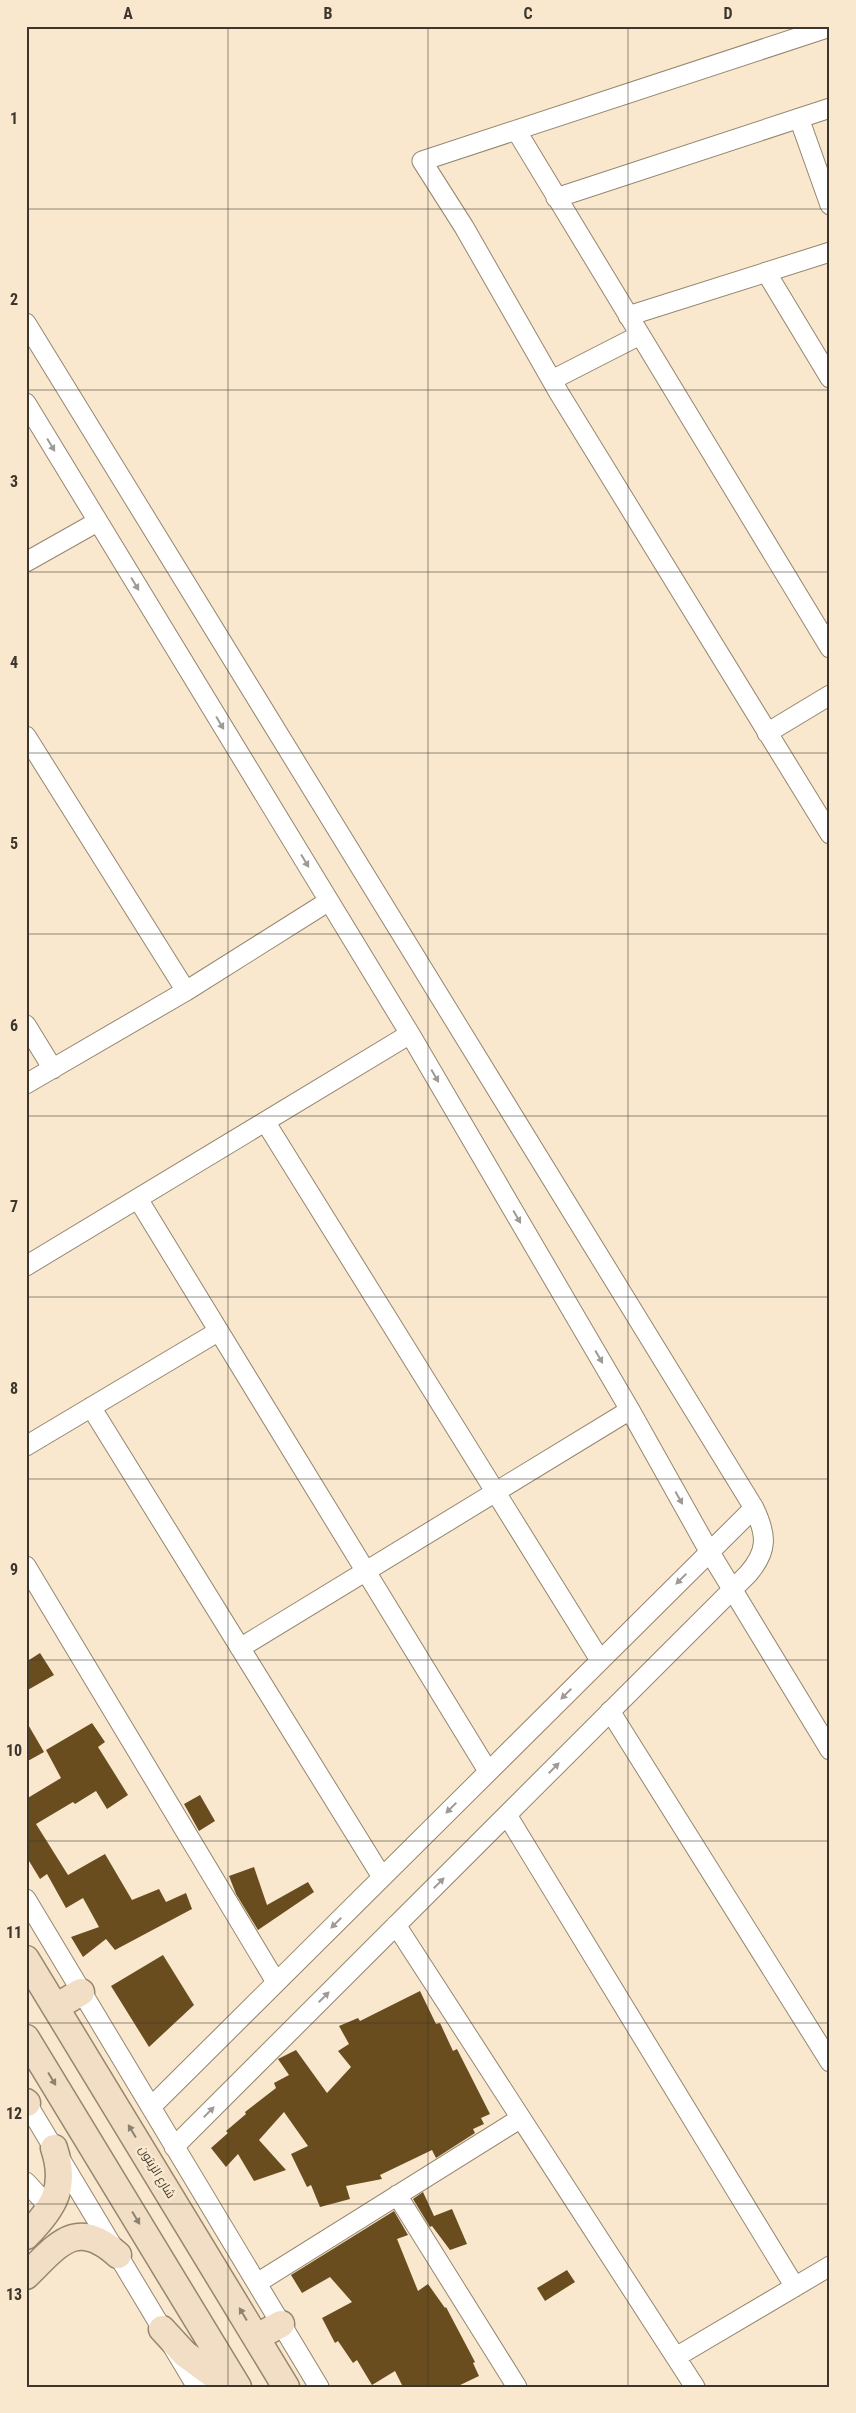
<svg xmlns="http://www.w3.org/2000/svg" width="856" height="2413" viewBox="0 0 856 2413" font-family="'Roboto Condensed',Cairo,sans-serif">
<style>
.building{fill:#694d1f}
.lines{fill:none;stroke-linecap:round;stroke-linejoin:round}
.street-casing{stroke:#95866e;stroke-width:21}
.secondary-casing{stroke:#95866e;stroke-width:29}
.street{stroke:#fff;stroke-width:19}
.secondary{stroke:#f1dec4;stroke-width:26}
.oneway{fill:#9e9a96}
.oneway2{fill:#8d8270}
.grid{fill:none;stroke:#3c362c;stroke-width:1;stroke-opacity:0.55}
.labels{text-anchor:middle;stroke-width:5;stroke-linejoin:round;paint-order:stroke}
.street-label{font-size:12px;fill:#3c362c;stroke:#f9e8ce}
.neatline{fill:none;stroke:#3c362c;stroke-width:2}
.grid-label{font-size:16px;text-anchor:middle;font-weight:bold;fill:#3c362c}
</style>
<rect width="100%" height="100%" fill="#f9e8ce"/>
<path class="building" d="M40,1653L54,1675L26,1691V1662Z
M26,1721L44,1752L26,1762Z
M92,1723L105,1742L98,1747L128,1795L107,1809L96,1791L75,1804L73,1802L36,1824L68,1875L105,1854L132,1900L159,1889L166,1902L186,1893L192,1909L115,1950L106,1939L83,1957L71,1937L99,1927L83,1898L66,1908L47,1874L40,1879L26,1856V1799L61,1778L46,1750Z
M200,1795L215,1821L199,1831L184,1804Z
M254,1867L267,1905L308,1882L314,1892L258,1930L236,1894L229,1876Z
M163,1955L194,2005L149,2047L111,1986Z
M420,1991L436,2024L440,2023L453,2051L457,2049L490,2114L481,2118L484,2124L473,2129L475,2133L436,2158L432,2150L380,2175L382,2179L346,2186L350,2199L320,2207L311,2185L307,2187L291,2154L308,2146L284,2112L259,2140L286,2170L254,2181L238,2154L226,2167L211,2148L228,2133L226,2131L246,2114L245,2112L276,2088L274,2083L289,2075L278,2059L296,2050L327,2093L351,2067L338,2051L349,2044L339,2026L358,2018L360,2021Z
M423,2192L434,2216L452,2209L467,2244L450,2250L432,2226L430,2227L413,2199Z
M394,2211L408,2235L397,2239L418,2291L428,2284L445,2308L446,2307L475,2362L473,2363L479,2376L456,2387H403L395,2371L372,2385L357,2360L353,2363L338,2341L335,2343L322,2318L352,2302L330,2277L302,2293L291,2275Z
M567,2270L575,2282L545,2301L537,2288Z"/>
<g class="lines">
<defs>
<path id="street" d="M830,27L422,161L464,227L559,393L830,834
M799,118L830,205
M516,130L830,648
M556,198L830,108
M766,272L830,378
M628,316L830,252
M26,323L754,1508C767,1535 768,1551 748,1574L174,2147
M552,380L640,335
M26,403L410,1034L630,1410L709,1551L830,1750
M26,562L97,522
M767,733L830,695
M26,736L186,991
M26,1025L53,1069
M26,1084L186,991L329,901
M266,1123L600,1660
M138,1199L488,1771
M26,1266L410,1034
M91,1407L382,1877
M26,1446L219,1331
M26,1566L276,1982
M240,1648L630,1410
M610,1711L830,2062
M507,1815L795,2287
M26,1899L319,2387
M396,1925L695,2387
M26,2102L197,2387
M151,2107L754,1508
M26,2182L50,2208
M397,2195L517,2387
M257,2283L521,2118
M676,2357L830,2266"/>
<path id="secondary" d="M26,1959L286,2387
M56,2007L81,1992
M26,2038L238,2387
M26,2102L27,2103
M26,2236C54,2208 67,2187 54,2148
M26,2276C58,2245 76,2217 118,2255
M162,2329L185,2354L230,2387
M257,2337L281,2324"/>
</defs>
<use href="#street" class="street-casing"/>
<use href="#secondary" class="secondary-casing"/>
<use href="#street" class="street"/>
<use href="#secondary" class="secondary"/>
</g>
<defs><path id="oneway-solid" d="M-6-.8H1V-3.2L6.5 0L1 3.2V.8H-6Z" transform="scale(1.25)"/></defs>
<g class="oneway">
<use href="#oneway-solid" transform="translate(51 445) rotate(59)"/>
<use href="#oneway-solid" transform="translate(135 584) rotate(59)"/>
<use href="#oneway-solid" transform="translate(220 723) rotate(59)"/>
<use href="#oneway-solid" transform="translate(305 861) rotate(59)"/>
<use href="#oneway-solid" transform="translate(435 1076) rotate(60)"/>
<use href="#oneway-solid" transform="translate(517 1217) rotate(60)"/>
<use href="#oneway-solid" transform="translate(599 1357) rotate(60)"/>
<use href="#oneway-solid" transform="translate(679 1498) rotate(61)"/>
<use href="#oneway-solid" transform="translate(681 1579) rotate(135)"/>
<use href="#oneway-solid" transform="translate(566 1694) rotate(135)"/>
<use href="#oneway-solid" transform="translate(554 1768) rotate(-45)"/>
<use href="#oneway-solid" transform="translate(451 1808) rotate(135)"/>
<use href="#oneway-solid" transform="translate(439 1883) rotate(-45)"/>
<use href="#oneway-solid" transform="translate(336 1923) rotate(135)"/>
<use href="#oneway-solid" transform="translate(324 1997) rotate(-45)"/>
<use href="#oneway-solid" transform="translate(209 2112) rotate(-45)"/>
</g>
<g class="oneway2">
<use href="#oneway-solid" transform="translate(52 2079) rotate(59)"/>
<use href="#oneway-solid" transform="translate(132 2131) rotate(-121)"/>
<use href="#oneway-solid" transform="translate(136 2218) rotate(59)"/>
<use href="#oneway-solid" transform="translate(243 2314) rotate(-121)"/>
</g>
<path class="grid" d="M228,26V2387M428,26V2387M628,26V2387M26,209H830M26,390H830M26,572H830M26,753H830M26,934H830M26,1116H830M26,1297H830M26,1479H830M26,1660H830M26,1841H830M26,2023H830M26,2204H830"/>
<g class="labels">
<g class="street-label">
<text transform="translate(157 2172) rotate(59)" y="4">شارع الزيتون</text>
</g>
</g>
<rect width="856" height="2413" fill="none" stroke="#f9e8ce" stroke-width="55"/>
<rect x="28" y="28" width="800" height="2358" class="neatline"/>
<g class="grid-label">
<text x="128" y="19">A</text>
<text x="328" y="19">B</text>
<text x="528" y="19">C</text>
<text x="728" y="19">D</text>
<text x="14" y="124">1</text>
<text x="14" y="305">2</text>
<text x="14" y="487">3</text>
<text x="14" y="668">4</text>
<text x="14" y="849">5</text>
<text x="14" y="1031">6</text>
<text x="14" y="1212">7</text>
<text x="14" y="1394">8</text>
<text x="14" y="1575">9</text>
<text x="14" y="1756">10</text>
<text x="14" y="1938">11</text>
<text x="14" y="2119">12</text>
<text x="14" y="2300">13</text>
</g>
</svg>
